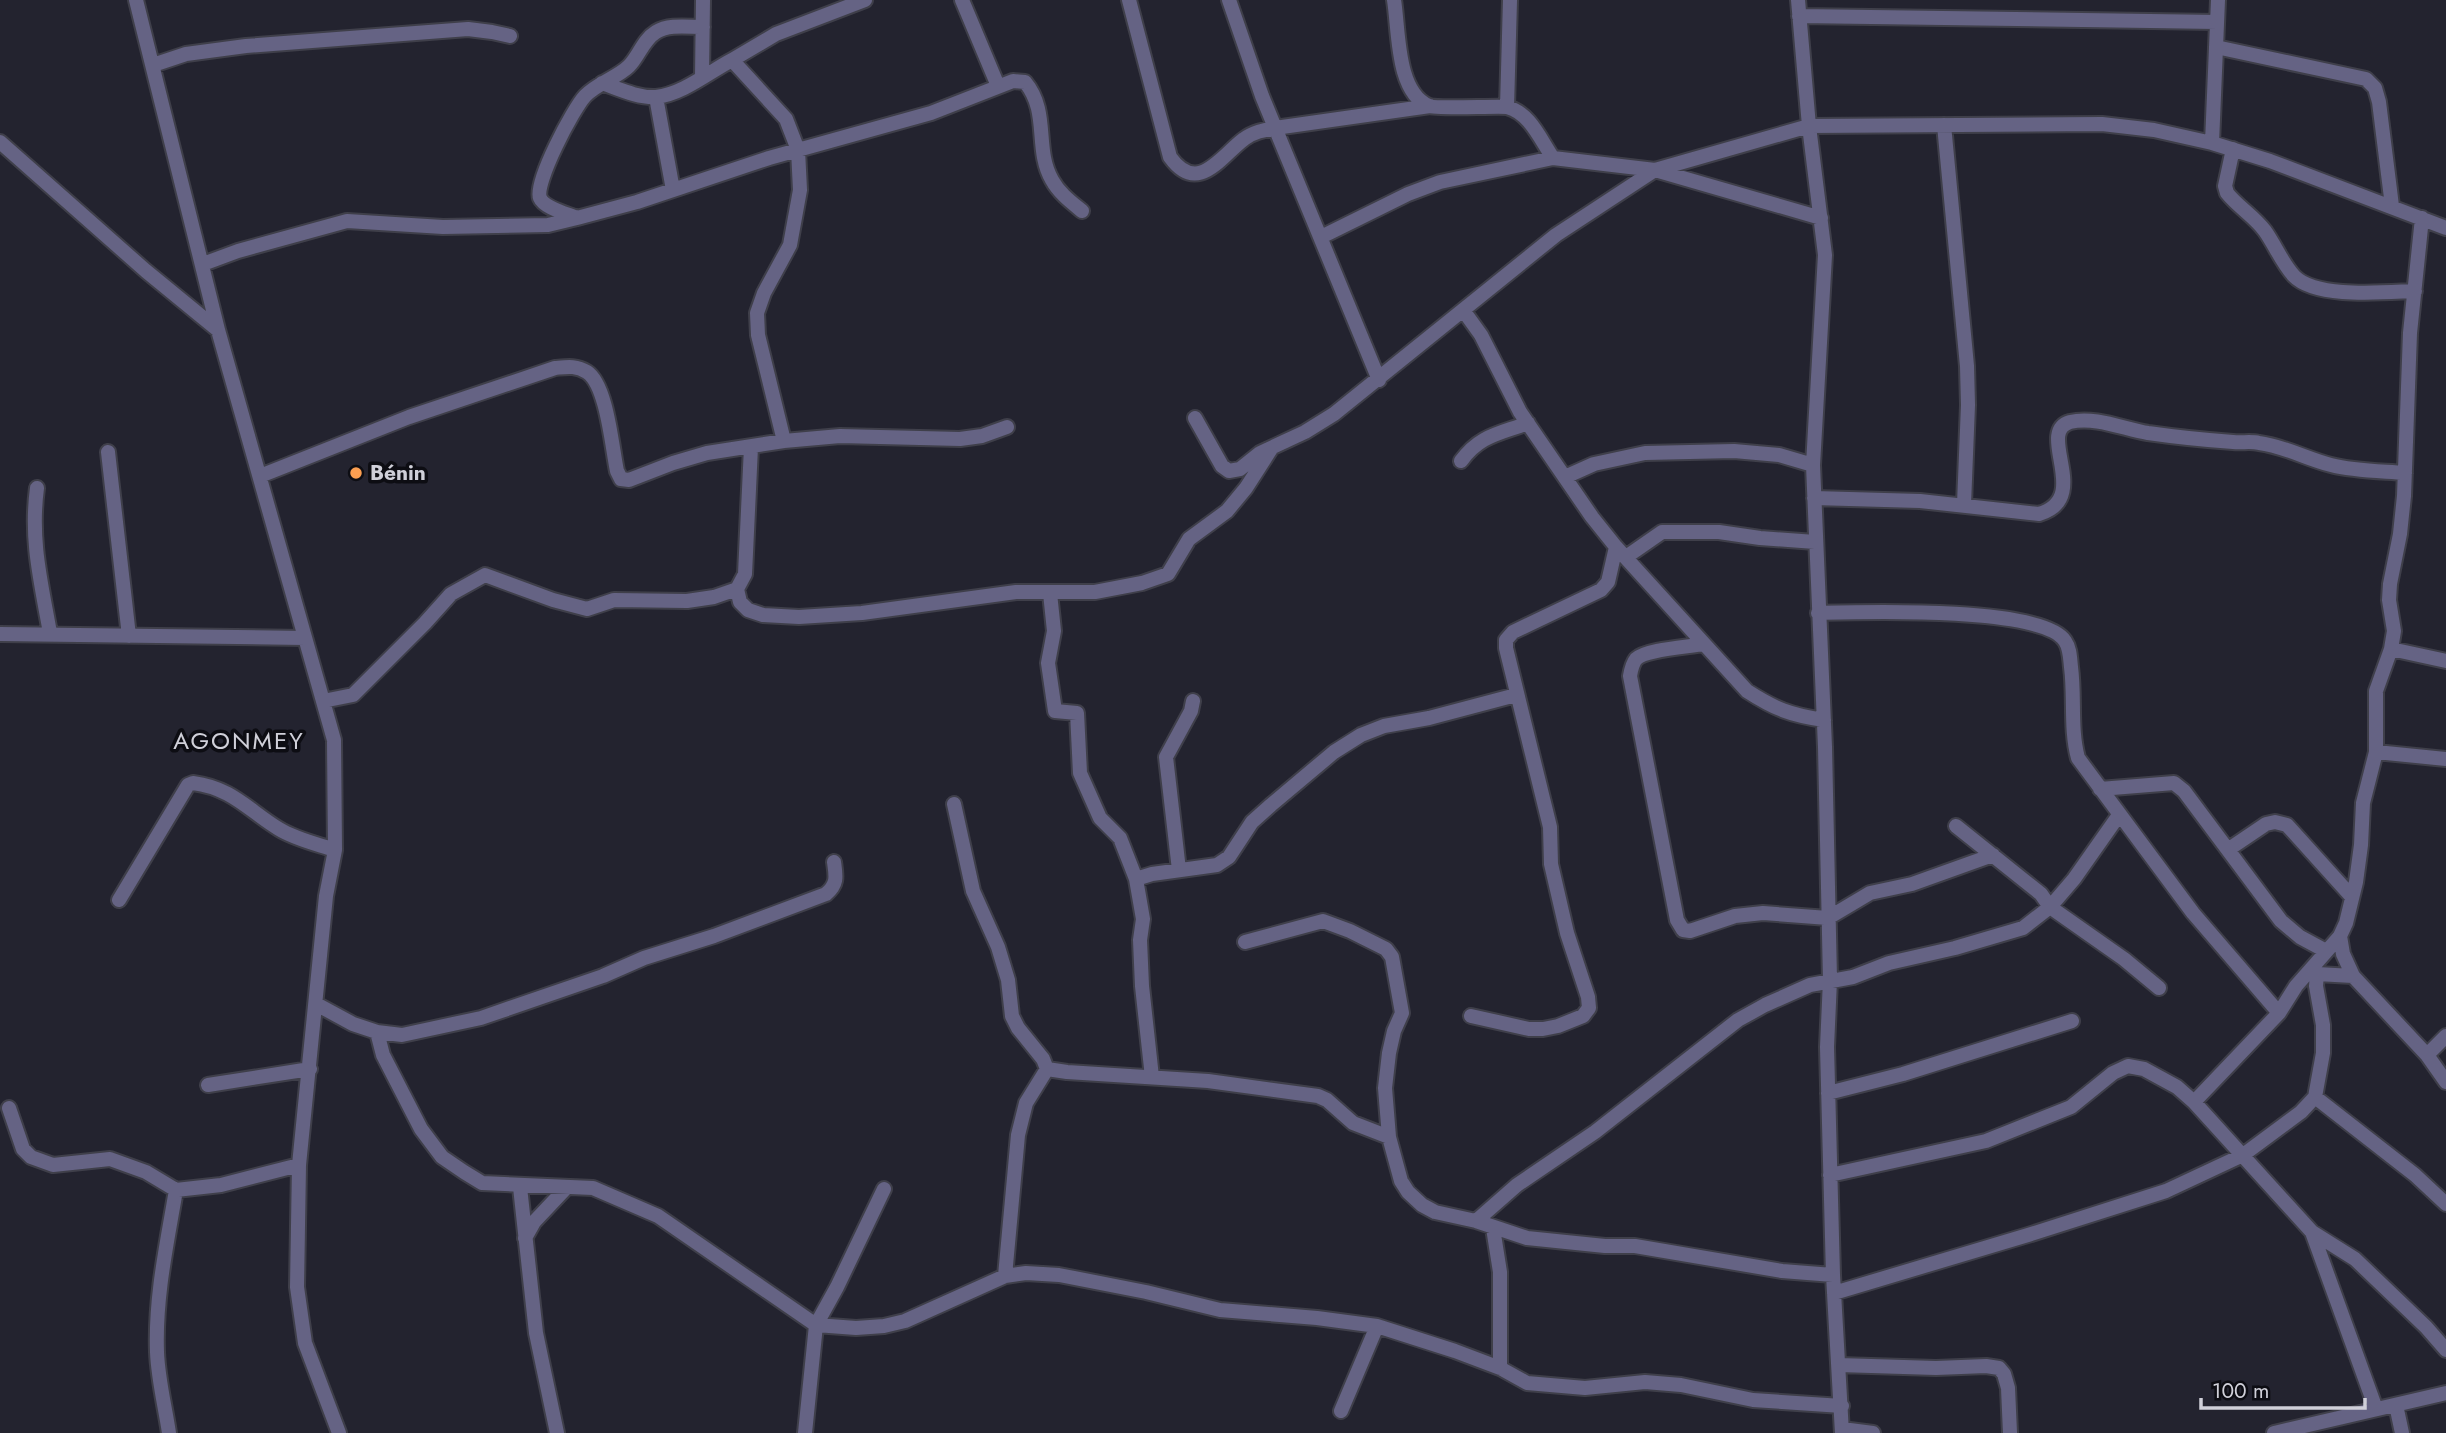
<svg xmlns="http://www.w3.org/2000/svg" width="2446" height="1433" viewBox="0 0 2446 1433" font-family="Jost,sans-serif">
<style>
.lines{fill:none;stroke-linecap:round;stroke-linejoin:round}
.street-casing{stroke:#3f3f4a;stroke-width:18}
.street{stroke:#656384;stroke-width:14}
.poi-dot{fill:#fb9e51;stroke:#0d0d13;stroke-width:2.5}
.labels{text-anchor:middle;stroke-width:7;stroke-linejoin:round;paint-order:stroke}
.poi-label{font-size:21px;font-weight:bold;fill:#d0d0d9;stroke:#0d0d13;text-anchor:start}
.quarter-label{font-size:24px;letter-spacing:2px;fill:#d0d0d9;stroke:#0d0d13}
</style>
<rect width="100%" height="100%" fill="#23232f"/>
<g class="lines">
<defs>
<path id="street" d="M136,0L218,330
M962,0L998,86
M1129,0L1170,157C1198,196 1221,156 1244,139C1253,132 1264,130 1275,128L1430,106
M1229,0L1262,96L1379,380
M1394,0C1399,30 1396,92 1429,106C1437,109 1494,106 1507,107C1530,113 1540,139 1553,158L1655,170L1821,218
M1798,0L1809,126L1825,255L1813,465L1825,747L1830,980L1827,1047L1833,1275L1842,1433
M1799,16L2217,22
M2216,47L2366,79L2375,88L2379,102L2392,206
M153,65L186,54L246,46L468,29L492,32L510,36
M702,77L703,0
M602,83C619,89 638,98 656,97C683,94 709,72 732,60
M656,97L673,190
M1507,107L1510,0
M1944,125L1967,366L1968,405L1964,504
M0,142L146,271L218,330L334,740L335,850L326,896L299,1165L297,1287L305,1343L339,1433
M2212,143L2218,0
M2233,149L2225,186L2227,193C2238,207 2254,216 2265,231C2275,245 2282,263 2294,276C2316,299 2385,292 2415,291
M577,218C568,214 544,208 540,198C534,183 573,109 585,96C597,83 617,78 629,66C639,56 643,40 656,32C669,24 687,27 703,27
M1321,237L1408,194L1440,182L1553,158
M203,264L238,251L347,221L443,227L548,225L577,218L637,202L769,158L931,113L1013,81L1025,82C1050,112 1034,149 1052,180C1059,193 1071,202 1082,211
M1463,310L1481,335L1520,412L1592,517L1616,547L1747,691C1775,709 1790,715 1824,720
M1195,418L1222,466L1229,471L1240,469L1260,453L1305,432L1334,414L1556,235L1655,170L1809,126L2102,124L2154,130L2212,143L2270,161L2446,228
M784,441L758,335L757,313L764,293L790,245L800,190L798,150L786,119L732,60L776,34L865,0
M108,452L129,636
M1461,461C1480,435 1499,434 1528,423
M260,476L409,417L555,368C566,367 576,365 587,372C607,385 612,448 617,471L621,479L629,480L673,463L707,453L784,441L840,436L960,439L982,436L1007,427
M1565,477L1594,464L1645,453L1734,451L1779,455L1813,465
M37,488C30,540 41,582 50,633
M1814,498L1920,501L2039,514C2093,498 2035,432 2070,422C2095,416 2124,429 2148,433C2176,437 2205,440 2233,442C2242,443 2251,441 2259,443C2284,446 2307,459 2331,465C2354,471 2380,471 2405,473
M1626,557L1662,532H1719L1760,538L1815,542
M737,589L740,602L748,610L763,615L799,617L862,613L1016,592H1095L1142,583L1168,574L1189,539L1227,511L1246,488L1271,449
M1050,593L1054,631L1048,663L1055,711L1077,713L1080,773L1100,818L1120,838L1136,879
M1818,613C1860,612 2044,606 2065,641C2070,648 2070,658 2071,667C2075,697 2070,729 2078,758L2193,913L2279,1013
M0,634L305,638
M1704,644C1689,647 1646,649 1636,659C1632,664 1631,670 1630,676L1677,920L1683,930L1690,931L1735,916L1763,913L1828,918L1870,893L1912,884L1993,855
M2391,649L2446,661
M323,701L353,695L425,623L451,594L485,575L553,600L587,609L614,600L687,601L714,597L737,589L745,574L751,447
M2376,752L2446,759
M2100,789L2174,783L2184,791L2281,921L2300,937L2326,951
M954,804L973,891L998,947L1008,980L1012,1016L1018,1028L1043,1059L1047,1069
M1956,826L2041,894L2050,907L2074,879L2119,815
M2229,849L2266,824L2275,822L2287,825L2352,897
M1179,870L1166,757L1191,711L1193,701
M119,900L188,785L193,783C232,788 248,810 279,829C295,839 317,844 335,850
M2340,936L2343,954L2353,976L2427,1055L2446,1036
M1245,942L1323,921L1350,931L1386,949L1392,957L1402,1013L1394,1031L1389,1053L1385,1088L1389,1137L1401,1181L1408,1192L1422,1205L1435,1212L1476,1221L1527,1238L1605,1246H1635L1782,1271L1833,1275
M2310,971L2317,974L2353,976
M316,1004L353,1024L377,1032L383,1055L421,1129L442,1157L464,1172L482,1183L593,1188L658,1216L816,1325L856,1328L884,1326L905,1321L1005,1276L1026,1273L1059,1275L1146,1292L1220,1310L1317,1318L1377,1326L1455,1351L1500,1368L1527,1383L1585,1388L1645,1382L1681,1385L1753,1400L1842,1406
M1471,1016L1529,1029H1543L1558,1026L1583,1016L1589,1008L1588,997L1567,933L1551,864L1550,827L1506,648V640L1513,632L1601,590L1608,582L1616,547
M377,1032L402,1035L481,1018L603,976L644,958L714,936L826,894C838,884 836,876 834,862
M2427,1055L2446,1082
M1152,1077L1142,986L1140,940L1143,919L1136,879L1152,874L1217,865L1229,857L1252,822L1271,805L1334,752L1361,735L1384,726L1429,718L1516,695
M208,1085L310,1069
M1828,1093L1903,1074L2072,1021
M2315,1097L2415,1175L2446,1204
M9,1108L23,1149L31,1157L53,1165L110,1159L146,1172L176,1190L221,1185L299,1165
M1830,1175L1986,1141L2071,1107L2113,1073L2128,1066L2144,1069L2177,1087L2194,1102
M520,1187L536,1333L557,1433
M1476,1221L1517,1185L1595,1132L1738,1020L1765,1005L1810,985L1853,977L1889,963L1955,948L2023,928L2050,907L2124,959L2159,988
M1493,1228L1500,1272V1368
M2312,1232L2355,1259L2426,1327L2446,1350
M525,1238L534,1222L567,1187
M1005,1276L1018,1135L1026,1103L1047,1069L1067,1072L1208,1081L1318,1096L1327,1100L1353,1123L1389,1137
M1834,1293L2028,1235L2166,1191L2243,1155L2301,1112L2315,1097L2323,1053V1025L2316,986L2317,974
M1839,1365L1936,1368L1986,1366L1999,1368L2004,1374L2008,1388L2010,1433
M2396,1405L2402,1433
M2376,1409L2312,1232L2194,1102L2279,1013L2296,986L2340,936L2346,923L2356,882L2361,845L2363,803L2376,752V691L2391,649L2394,631L2389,600L2390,584L2400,534L2404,496L2410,333L2422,218
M1341,1411L1377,1326
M1842,1429L1873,1433
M169,1433C165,1406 158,1379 157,1352C155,1297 167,1243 176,1190
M805,1433L816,1325L837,1287L884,1189
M2274,1433L2446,1393"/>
</defs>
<use href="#street" class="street-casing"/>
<use href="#street" class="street"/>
</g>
<circle class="poi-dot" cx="356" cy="473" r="7"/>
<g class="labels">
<g class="poi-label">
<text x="370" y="480">Bénin</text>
</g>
<g class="quarter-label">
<text x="239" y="749">AGONMEY</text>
</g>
</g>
<path d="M2201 1398v10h164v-10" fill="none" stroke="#d0d0d9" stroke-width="3.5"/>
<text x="2212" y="1398" font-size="21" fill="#d0d0d9" stroke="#0d0d13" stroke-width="5" paint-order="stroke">100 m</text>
</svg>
